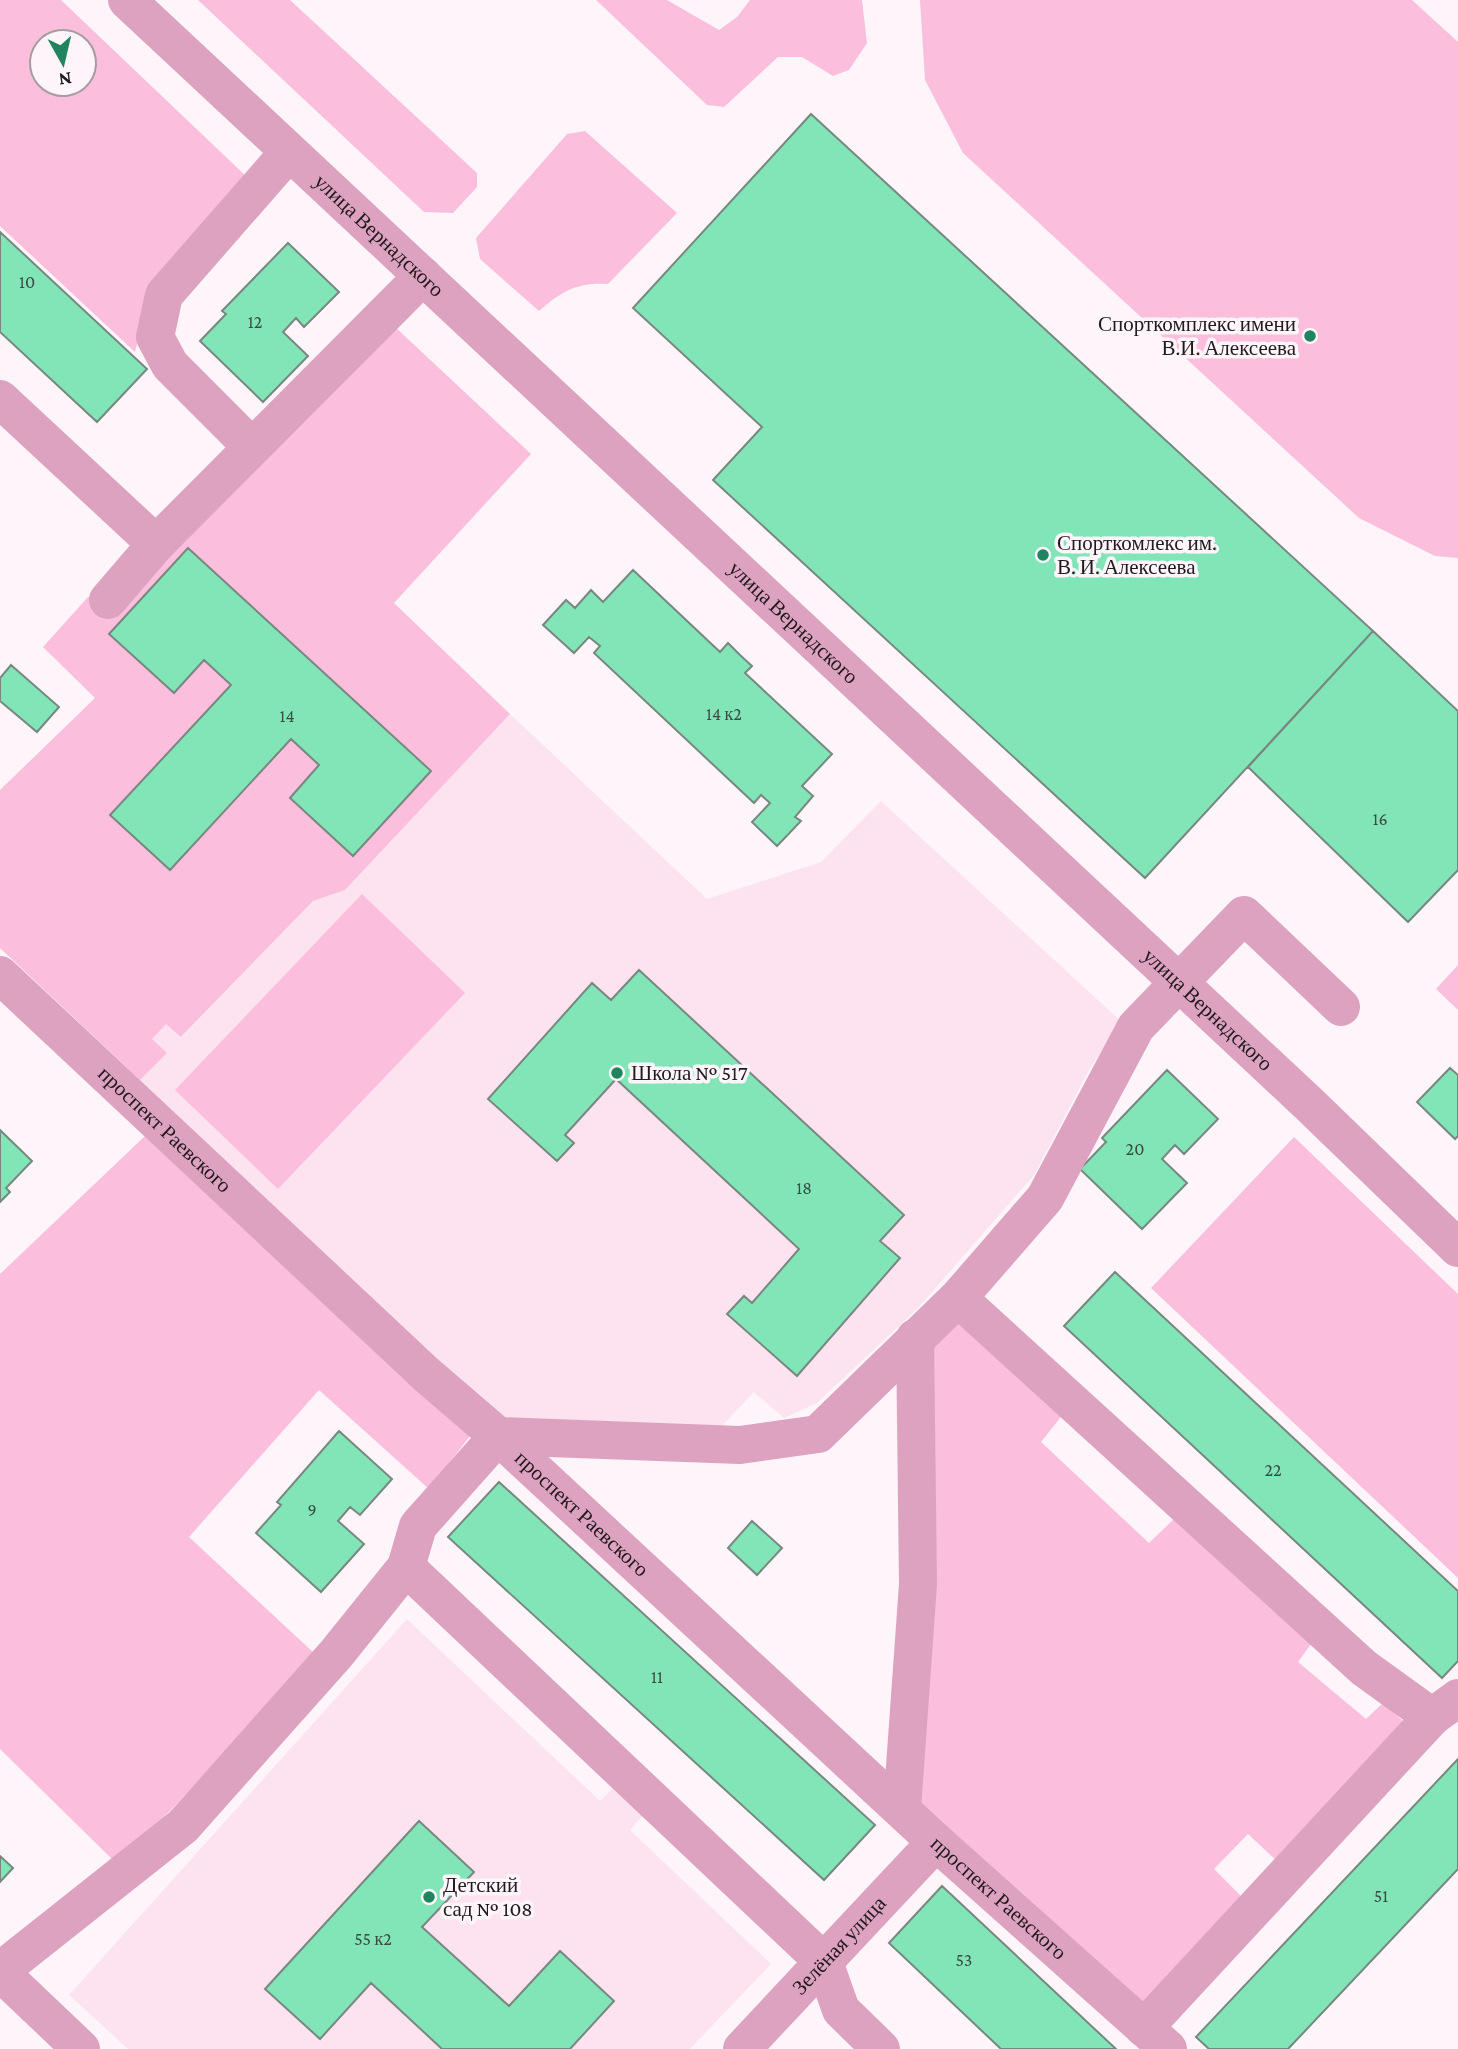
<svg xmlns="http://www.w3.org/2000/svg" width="1458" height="2049" viewBox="0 0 1458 2049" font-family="'Crimson Pro',serif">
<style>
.built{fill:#fde2ef}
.green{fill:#fcbedd;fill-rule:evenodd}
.building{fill:#81e5b7;stroke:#788880;stroke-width:2}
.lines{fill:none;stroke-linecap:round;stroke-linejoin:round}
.minor{stroke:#dda2c0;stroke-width:38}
.poi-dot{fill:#20845e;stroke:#fdf5f9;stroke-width:2.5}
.labels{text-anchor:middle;stroke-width:7;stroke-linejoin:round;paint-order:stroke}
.number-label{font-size:18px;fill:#394d44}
.street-label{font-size:21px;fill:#211a1d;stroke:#fdf5f9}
.poi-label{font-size:21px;fill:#211a1d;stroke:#fdf5f9;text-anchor:start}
</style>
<rect width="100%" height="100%" fill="#fdf5f9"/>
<path class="built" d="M510,714L707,899L821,862L881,801L1123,1023L1091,1066L1034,1175L918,1308L817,1403L784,1418L754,1392L718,1430L505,1422L140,1080L166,1053L152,1039L166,1023L182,1037L313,901L345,890Z
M407,1619L600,1801L615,1786L644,1814L630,1830L771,1964L690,2049H128L69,1995Z"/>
<path class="green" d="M0,0H61L248,178L151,288L135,352L0,226ZM42,42H84V84H42Z
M198,0H290L477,173V187L453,213L424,212Z
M596,0H667L719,30L737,17L750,0H862L867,43L849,70L833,76L802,57H778L724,107L707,105Z
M920,0H1412L1458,42V558L1435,556L1359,518L963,153L925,80Z
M585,131L677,213L608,284C577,282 562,291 539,311L480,259L476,238L567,134Z
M394,326L531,454L394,603L510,714L345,890L313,901L181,1037L166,1024L152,1039L167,1053L140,1080L0,948V790L95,698L43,647L88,597L108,600Z
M362,894L465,993L278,1189L175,1090Z
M1458,965V1010L1436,989Z
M145,1136L473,1432L429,1489L319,1390L189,1537L315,1654L171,1810L115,1862L0,1749V1274Z
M1294,1137L1458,1294V1578L1151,1288Z
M956,1319L1064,1413L1041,1442L1149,1543L1174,1519L1313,1641L1298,1662L1366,1719L1383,1703L1403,1721L1278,1862L1248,1834L1214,1869L1244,1899L1142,2004L916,1806L928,1347Z"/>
<path class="building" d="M811,114L1373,631L1145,878L713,480L762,427L633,308Z
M0,232L147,369L97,422L0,332Z
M288,243L339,292L304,327L296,318L283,332L308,356L263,402L200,341L226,314L222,311Z
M188,548L431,771L353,856L290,798L319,765L291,739L170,870L110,815L231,685L204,660L174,693L109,634Z
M633,570L720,652L728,643L740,655L752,666L745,673L832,754L802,786L813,796L795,817L801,821L777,846L752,822L770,803L761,795L754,803L594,653L600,646L589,637L574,653L543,625L566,600L575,608L591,590L603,602Z
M1373,631L1458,711V870L1408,922L1248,767Z
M11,665L59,707L37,732L0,701V678Z
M639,970L904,1215L880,1241L900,1258L797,1376L727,1314L744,1296L752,1303L799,1249L616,1079L565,1135L574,1143L557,1161L488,1099L592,983L611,1000Z
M1450,1068L1458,1075V1136L1455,1139L1417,1102Z
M1167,1070L1218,1119L1184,1154L1175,1145L1162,1159L1187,1183L1142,1229L1080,1169L1106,1142L1102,1138Z
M0,1130L32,1161L6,1188L10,1192L0,1202Z
M1115,1272L1458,1591V1661L1442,1678L1064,1326Z
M339,1431L392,1479L360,1515L350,1507L338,1521L364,1544L321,1592L256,1533L281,1505L277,1502Z
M499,1482L875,1825L824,1880L448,1537Z
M752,1521L782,1548L757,1575L728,1548Z
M1458,1759V1869L1288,2049H1209L1196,2037Z
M419,1821L474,1872L422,1927L509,2006L560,1951L614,2001L570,2049H442L371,1983L320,2039L265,1989Z
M0,1856L13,1868L0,1882Z
M942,1886L1116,2049H1001L889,1943Z"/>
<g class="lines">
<g class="minor">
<path id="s1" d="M127,0L1309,1104L1458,1248"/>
<path d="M0,399L156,544L423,276"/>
<path d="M252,447L170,365L155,337L164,295L289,152"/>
<path d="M108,600L156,544"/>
<path id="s2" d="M0,975L427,1375L498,1436L936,1842L1168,2049"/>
<path d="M958,1298L1364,1668L1432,1717L1458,1698"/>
<path d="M406,1567L824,1962L841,2010L881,2049"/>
<path d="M902,1809L918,1584L915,1338"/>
<path d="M0,1971L183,1826L336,1654L406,1567L418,1526L498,1436L740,1445L818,1434L958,1298L1045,1198L1136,1027L1244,915L1341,1007"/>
<path d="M0,1972L81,2049"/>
<path d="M1144,2028L1432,1717"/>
<path id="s3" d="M742,2049L936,1842"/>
</g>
</g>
<g class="poi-dot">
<circle cx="1310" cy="336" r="7"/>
<circle cx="1043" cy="555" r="7"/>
<circle cx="617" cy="1073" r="7"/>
<circle cx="429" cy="1897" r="7"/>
</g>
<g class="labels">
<g class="number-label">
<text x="27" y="288">10</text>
<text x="255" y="328">12</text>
<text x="724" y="720">14 к2</text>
<text x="287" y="722">14</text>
<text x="1380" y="825">16</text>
<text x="1135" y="1155">20</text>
<text x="804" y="1194">18</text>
<text x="1273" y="1476">22</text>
<text x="312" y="1516">9</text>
<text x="657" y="1683">11</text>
<text x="1381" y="1902">51</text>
<text x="373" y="1945">55 к2</text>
<text x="964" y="1966">53</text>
</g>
<g class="street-label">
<text dy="7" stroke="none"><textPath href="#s1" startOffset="345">улица Вернадского</textPath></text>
<text dy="7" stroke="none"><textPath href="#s1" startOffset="912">улица Вернадского</textPath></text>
<text dy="7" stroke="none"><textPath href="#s1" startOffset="1479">улица Вернадского</textPath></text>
<text dy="7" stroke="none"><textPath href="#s2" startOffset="226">проспект Раевского</textPath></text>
<text dy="7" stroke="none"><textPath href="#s2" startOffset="793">проспект Раевского</textPath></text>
<text dy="7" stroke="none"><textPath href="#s2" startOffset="1360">проспект Раевского</textPath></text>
<text dy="7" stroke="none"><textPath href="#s3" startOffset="142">Зелёная улица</textPath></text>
</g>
<g class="poi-label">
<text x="1296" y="331" text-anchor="end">Спорткомплекс имени<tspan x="1296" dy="24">В.И. Алексеева</tspan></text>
<text x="1057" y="550">Спорткомлекс им.<tspan x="1057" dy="24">В. И. Алексеева</tspan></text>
<text x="631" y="1080">Школа № 517</text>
<text x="443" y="1892">Детский<tspan x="443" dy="24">сад № 108</tspan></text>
</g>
</g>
<g transform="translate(63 63) rotate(172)"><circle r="33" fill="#fdf5f9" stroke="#a59da1" stroke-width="2"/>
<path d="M0-5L12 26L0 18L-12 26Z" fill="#20845e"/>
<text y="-10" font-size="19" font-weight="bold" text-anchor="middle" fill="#211a1d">N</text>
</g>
</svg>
